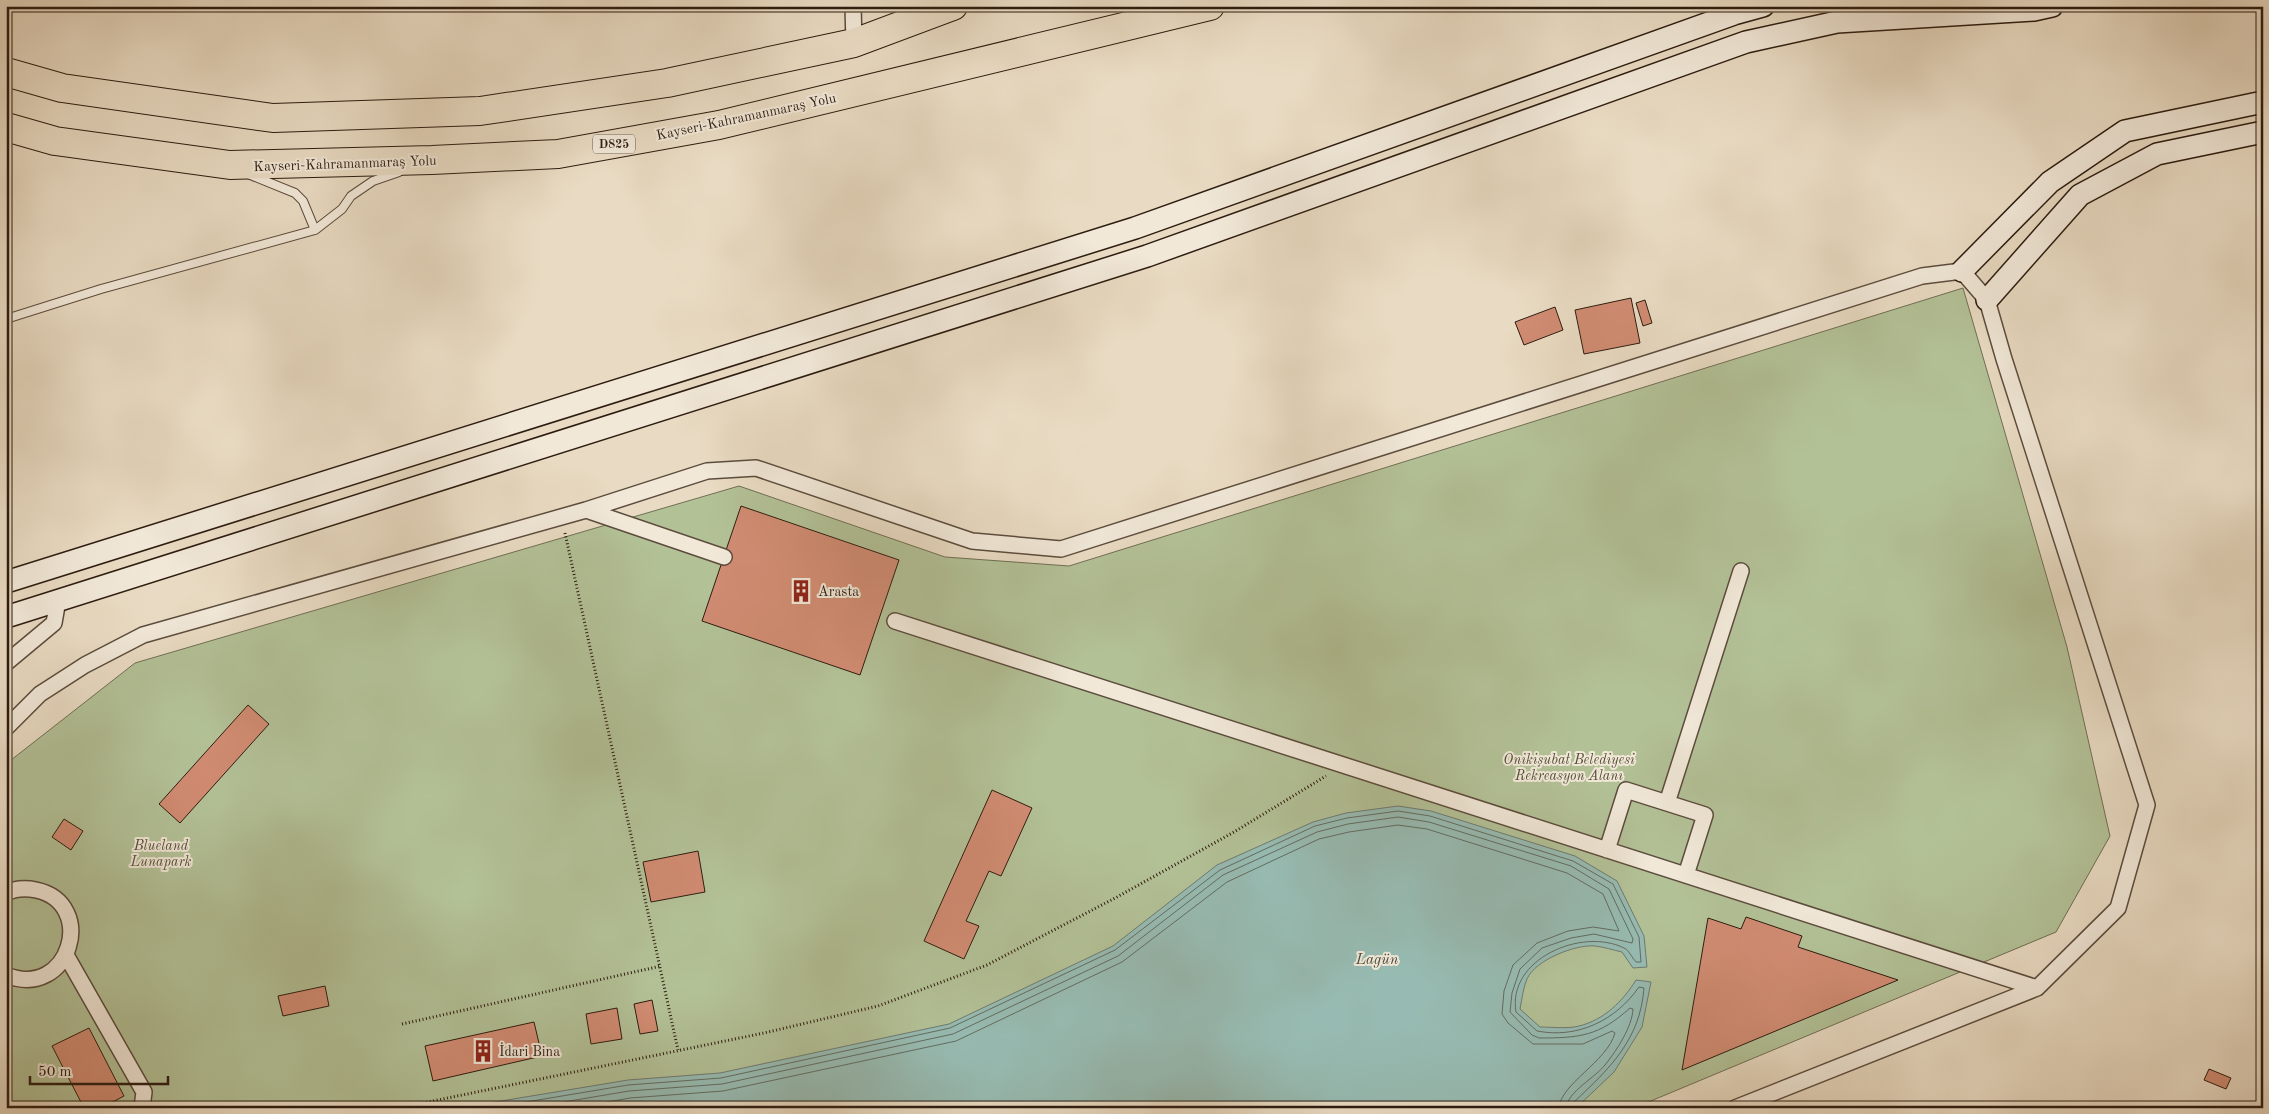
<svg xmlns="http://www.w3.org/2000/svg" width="2269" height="1114" viewBox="0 0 2269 1114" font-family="'Old Standard TT',serif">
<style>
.green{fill:#b3c197;stroke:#706e54}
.water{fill:#97bbb2;stroke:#6d7b71}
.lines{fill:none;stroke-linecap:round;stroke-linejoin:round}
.shore{stroke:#626c61;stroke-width:1}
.building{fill:#d18c73;stroke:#2d1c10}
.lane-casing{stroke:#5c4c3d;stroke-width:10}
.street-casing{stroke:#5c4c3d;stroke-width:18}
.secondary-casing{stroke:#2d1c10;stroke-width:24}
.highway-casing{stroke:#2d1c10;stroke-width:30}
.path{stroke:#2d1c10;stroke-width:3;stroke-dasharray:1 2.5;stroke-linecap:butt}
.lane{stroke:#f1e8d8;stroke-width:8}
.street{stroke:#f1e8d8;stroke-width:15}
.secondary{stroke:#f1e8d8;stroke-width:21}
.highway{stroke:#e9dbc3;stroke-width:28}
.labels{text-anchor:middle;stroke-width:4;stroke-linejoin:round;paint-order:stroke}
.shield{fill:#f1e8d8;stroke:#68594c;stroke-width:1}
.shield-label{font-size:12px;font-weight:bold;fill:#2d1c10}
.street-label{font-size:14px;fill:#2d1c10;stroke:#f1e8d8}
.poi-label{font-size:14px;fill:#2d1c10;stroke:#f1e8d8;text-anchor:start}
.park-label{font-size:14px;font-style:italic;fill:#554e38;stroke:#f1e8d8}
.water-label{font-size:15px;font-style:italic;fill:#4d4c41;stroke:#f1e8d8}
</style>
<rect width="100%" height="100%" fill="#e9dbc3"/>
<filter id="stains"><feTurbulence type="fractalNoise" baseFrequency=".004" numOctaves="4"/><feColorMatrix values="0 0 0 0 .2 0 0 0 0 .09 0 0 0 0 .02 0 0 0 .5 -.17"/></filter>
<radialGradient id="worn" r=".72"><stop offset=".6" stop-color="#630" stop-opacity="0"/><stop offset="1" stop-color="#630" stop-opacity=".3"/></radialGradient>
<path class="green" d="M1963,288L2067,647L2110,836L2056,932L1634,1108H6V764L135,663L739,486L945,557L1069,566Z"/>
<path class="water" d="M1398,806L1431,811L1575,856L1617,881L1644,936L1647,967L1633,968L1622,952C1613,950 1604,947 1595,946C1576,944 1535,960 1527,979C1523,988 1522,999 1520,1009L1540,1027C1552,1027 1568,1029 1579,1026C1604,1020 1623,1001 1636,980L1651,982L1642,1027L1614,1072L1576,1108H474L483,1104L628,1080L720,1073L949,1024L1113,946L1217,865L1313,822L1346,813Z"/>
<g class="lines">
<path class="shore" d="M490,1108L628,1085L721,1078L950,1028L1115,950L1220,870L1315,826L1347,818L1398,811L1430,816L1573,861L1613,884L1639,937L1641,962H1636C1632,958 1629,950 1624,948C1582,927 1507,959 1516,1012L1537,1031C1578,1039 1616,1020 1639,987L1644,988C1640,1040 1610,1068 1574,1102L1573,1108
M528,1108L629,1091L722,1084L953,1034L1118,956L1223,875L1317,832L1348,824L1398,817L1429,822L1571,866L1609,889L1633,939L1632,943L1594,934L1571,938L1542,948L1520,969L1512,993L1510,1012L1532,1035L1539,1038C1580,1038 1599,1036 1630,1008L1633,1009C1632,1027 1617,1050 1605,1065C1596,1077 1567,1092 1566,1108
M573,1108L630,1098L723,1091L956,1041L1122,962L1227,882L1319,839L1349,832L1398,825L1427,829L1567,873L1603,894L1619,931L1593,927L1568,931L1537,943L1513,965L1504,991L1502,1014L1508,1023L1533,1044H1583L1612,1031L1615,1033C1607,1062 1560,1084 1559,1108"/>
</g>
<path class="building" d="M1631,298L1640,343L1584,354L1575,310Z
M1645,300L1652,323L1643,326L1636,303Z
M1555,307L1563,330L1524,345L1515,322Z
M741,506L899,560L860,675L702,621Z
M248,705L269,724L180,823L159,804Z
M992,790L1032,808L1001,876L989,871L966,921L979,926L964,959L924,941Z
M64,819L83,831L71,850L52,837Z
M698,851L705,892L651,902L643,862Z
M1746,917L1802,936L1798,947L1898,980L1682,1070L1708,918L1741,929Z
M325,986L329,1006L283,1016L278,996Z
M652,1000L658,1031L640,1034L634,1004Z
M617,1008L622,1039L591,1044L586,1014Z
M534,1022L542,1056L433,1081L425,1046Z
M89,1028L124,1096L101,1108H84L52,1046Z
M2209,1069L2231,1078L2226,1089L2204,1080Z"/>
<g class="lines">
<defs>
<path id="lane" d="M248,174L295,193L303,201L315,230
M6,319L101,289L315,230L342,209L351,196L373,181L399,172"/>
<path id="street" d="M853,6L854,43
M586,510L724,557
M895,621L2037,988
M6,663L54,623L58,600
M6,728L40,694L85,665L143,635L586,510L707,471L756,468L972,541L1061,549L1922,276L1962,271L1987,300L2004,359L2147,805L2118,908L2037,988L1735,1108
M1667,803L1741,571
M1607,850L1626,790L1705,815L1686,875
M6,893C16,888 26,888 36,890C98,903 70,1001 6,975
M66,955L144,1092L142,1108"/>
<path id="secondary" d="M1962,271L2050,182L2125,131L2263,102
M1987,300L2080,195L2157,154L2263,132
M6,582L1135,228L1734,14L1763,6
M6,617L1147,256L1746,42L1837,22L2034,10L2052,6"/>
<path id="highway" d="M6,72L62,88L273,118L480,111L667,83L854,43L953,6
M6,127L55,141L230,165L432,160L558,154L719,125L1210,6"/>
</defs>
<use href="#lane" class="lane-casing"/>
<use href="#street" class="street-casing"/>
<use href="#secondary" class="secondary-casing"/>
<use href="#highway" class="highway-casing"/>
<path class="path" d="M565,533L678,1050
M402,1024L661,966
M399,1108L764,1033L878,1006L987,965L1117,897L1234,832L1326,776"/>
<use href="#lane" class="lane"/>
<use href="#street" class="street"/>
<use href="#secondary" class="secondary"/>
<use href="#highway" class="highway"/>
</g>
<defs>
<symbol id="building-bare" viewBox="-9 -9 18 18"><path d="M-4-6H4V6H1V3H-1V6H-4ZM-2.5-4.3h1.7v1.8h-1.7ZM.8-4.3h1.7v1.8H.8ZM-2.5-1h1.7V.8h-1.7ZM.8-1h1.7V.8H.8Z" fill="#8f2418" stroke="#f1e8d8" stroke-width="2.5" paint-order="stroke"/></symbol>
</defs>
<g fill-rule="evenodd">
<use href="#building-bare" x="785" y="575" width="32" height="32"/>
<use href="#building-bare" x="467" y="1035" width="32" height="32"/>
</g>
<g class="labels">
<rect class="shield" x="593" y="134.5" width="42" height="19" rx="4"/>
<g class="shield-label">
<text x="614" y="148">D825</text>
</g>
<g class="street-label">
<text transform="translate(746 116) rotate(-12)" y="5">Kayseri-Kahramanmaraş Yolu</text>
<text transform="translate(345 163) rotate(-2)" y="5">Kayseri-Kahramanmaraş Yolu</text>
</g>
<g class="poi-label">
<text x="818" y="596">Arasta</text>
<text x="499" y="1056">İdari Bina</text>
</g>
<g class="park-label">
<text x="1569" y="764">Onikişubat Belediyesi<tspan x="1569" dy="16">Rekreasyon Alanı</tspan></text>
<text x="161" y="850">Blueland<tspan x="161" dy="16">Lunapark</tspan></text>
</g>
<g class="water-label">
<text x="1377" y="964">Lagün</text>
</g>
</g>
<rect width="2269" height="1114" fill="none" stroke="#e9dbc3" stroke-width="25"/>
<rect x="8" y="8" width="2254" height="1099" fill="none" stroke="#2d1c10" stroke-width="2.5"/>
<rect x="12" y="12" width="2244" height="1089" fill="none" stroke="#2d1c10"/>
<path d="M30 1076v8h138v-8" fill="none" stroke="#2d1c10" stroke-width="2.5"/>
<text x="38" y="1076" font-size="15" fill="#2d1c10" stroke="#f1e8d8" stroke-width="4" paint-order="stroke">50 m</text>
<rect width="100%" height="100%" filter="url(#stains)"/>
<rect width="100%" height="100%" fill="url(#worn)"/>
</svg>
